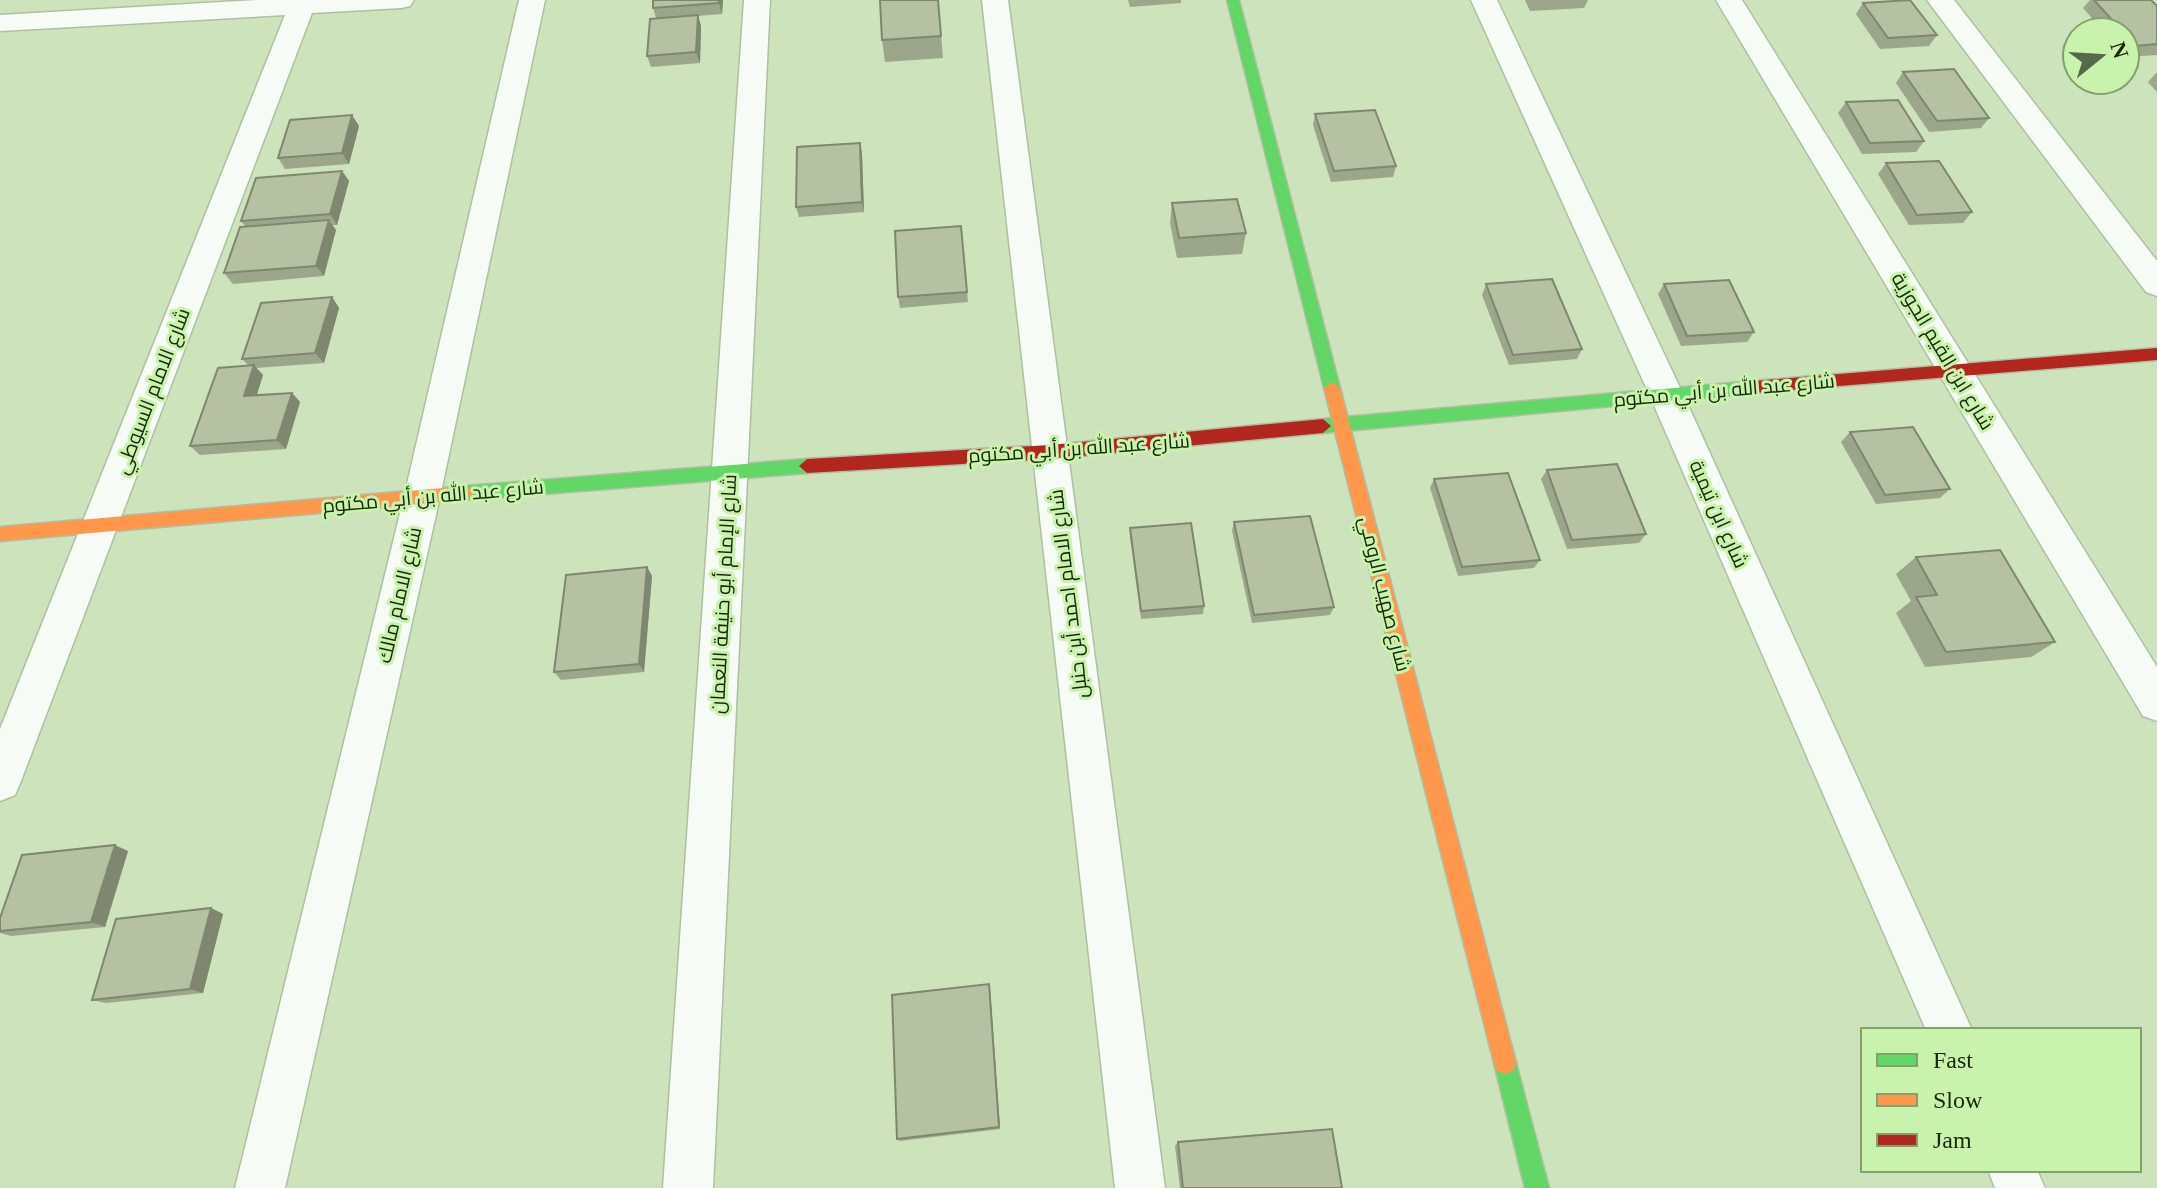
<svg xmlns="http://www.w3.org/2000/svg" width="2157" height="1188" viewBox="0 0 2157 1188" font-family="'Times New Roman',Cairo,serif">
<style>
.lines{fill:none;stroke-linecap:round;stroke-linejoin:round}
.street-casing{stroke:#aec0a2;stroke-width:3}
.fast-casing{stroke:#aec0a2;stroke-width:3}
.slow-casing{stroke:#aec0a2;stroke-width:3}
.jam-casing{stroke:#aec0a2;stroke-width:3}
.street{fill:#f7fbf5;fill-rule:evenodd}
.fast{fill:#63d668;fill-rule:evenodd}
.slow{fill:#ff974d;fill-rule:evenodd}
.jam{fill:#b3261e;fill-rule:evenodd}
.wall{fill:#9ca68a}
.shaded-wall{fill:#7f8771}
.building{fill:#b5c1a1;stroke:#7f8771;stroke-width:2}
.labels{text-anchor:middle;stroke-width:6;stroke-linejoin:round;paint-order:stroke}
.street-label{font-size:20px;fill:#19280d;stroke:#c9f2ad}
</style>
<rect width="100%" height="100%" fill="#cce3bc"/>
<g class="lines">
<defs>
<path id="street" d="M257,0H414L410,6L401,8L312,13L21,781L15,795L0,801V729L285,15L0,31V15Z
M519,0H545L440,497L285,1188H235L404,497Z
M744,0H770L713,1188H663Z
M982,0H1008L1165,1188H1115Z
M1471,0H1497L1683,394L1972,1030H1926L1649,394Z
M1716,0H1742L2157,667V721L2143,716Z
M1927,0H1954L2157,261V296L2146,292Z
M1988,1170H2037L2045,1188H1995Z"/>
<path id="fast" d="M1227,0H1239L1340,388L1332,394L1324,388Z
M1754,381L1762,387L1754,393L1323,433L1315,426L1323,419Z
M807,459L815,466L807,473L466,500L457,493L466,486Z
M1505,1052L1513,1055L1516,1063L1549,1188H1525L1494,1063L1497,1055Z"/>
<path id="slow" d="M1332,382L1340,388L1516,1063L1513,1071L1505,1074L1497,1071L1494,1063L1324,388Z
M466,486L475,493L466,500L0,541V527Z"/>
<path id="jam" d="M2157,348V360L1754,393L1746,387L1754,381Z
M1323,419L1331,426L1323,433L1050,459L807,473L799,466L807,459L1050,445Z"/>
</defs>
<use href="#street" class="street-casing"/>
<use href="#fast" class="fast-casing"/>
<use href="#slow" class="slow-casing"/>
<use href="#jam" class="jam-casing"/>
<use href="#street" class="street"/>
<use href="#fast" class="fast"/>
<use href="#slow" class="slow"/>
<use href="#jam" class="jam"/>
</g>
<path class="wall" d="M653,0H723L722,14L698,16L701,26L700,63L651,67L647,56L656,18L653,8Z
M938,0L943,58L885,62L882,40Z
M1128,0H1181V3L1130,7Z
M1525,0H1588L1584,8L1530,11Z
M2090,0L2157,6V55L2126,57L2125,32H2104L2083,8Z
M1863,3L1937,35L1929,46L1880,49L1856,14Z
M1903,72L1989,118L1981,128L1929,132L1896,83Z
M2157,72V92L2148,82Z
M1846,102L1924,141L1916,152L1862,154L1838,113Z
M1315,114L1396,166L1393,177L1331,182L1313,125Z
M359,126L349,164L285,169L278,158Z
M860,143L862,154L864,212L799,217L796,207Z
M1886,163L1972,212L1963,223L1909,225L1878,174Z
M342,171L349,181L337,225H332L336,230L324,276L233,284L224,273L246,227L241,221Z
M1172,203L1246,233L1242,254L1177,258L1170,223Z
M961,226L968,302L900,308L898,297Z
M1486,284L1582,349L1577,359L1509,365L1482,295Z
M1664,284L1754,332L1747,342L1681,346L1658,294Z
M332,297L339,308L324,363L256,368L263,375L257,395L292,393L300,402L286,449L200,455L190,446L249,366L242,359Z
M1850,432L1950,489L1940,498L1876,504L1841,442Z
M1547,470L1646,534L1639,543L1567,549L1541,479Z
M1434,479L1540,560L1534,568L1458,576L1430,488Z
M1234,522L1334,607L1330,615L1252,623L1232,531Z
M1130,528L1204,606L1203,614L1141,619L1130,537Z
M1916,557L2055,642L2031,657L1925,667L1896,613L1911,601L1896,574Z
M647,567L652,576L644,672L561,680L554,672Z
M128,851L105,927L11,936L0,933V918Z
M211,908L223,914L203,993L106,1003L92,1000Z
M990,988L1000,1129L900,1141L897,1139Z
M1178,1142L1342,1188H1180L1175,1146Z"/>
<path class="shaded-wall" d="M719,0H723L722,14L719,3Z
M698,15L701,26L700,63L696,52Z
M352,115L359,126L349,164L342,153Z
M860,143L862,154L864,212L862,202Z
M342,171L349,181L337,225L330,214Z
M329,220L336,230L324,276L316,266Z
M332,297L339,308L324,363L315,353Z
M254,365L263,375L253,406L244,396Z
M292,393L300,402L286,449L277,440Z
M647,567L652,576L644,672L639,664Z
M115,845L128,851L105,927L91,922Z
M211,908L223,914L203,993L190,989Z
M989,984L990,988L1000,1129L999,1127Z"/>
<path class="building" d="M653,0H719V3L653,8Z
M880,0H938L941,36L882,40Z
M1910,0L1937,35L1888,38L1863,3Z
M2094,0H2151L2157,6V44L2135,46L2125,35V32H2123Z
M698,15L696,52L647,56L650,19Z
M1954,69L1989,118L1937,121L1903,72Z
M1898,100L1924,141L1870,143L1846,102Z
M1375,110L1396,166L1334,171L1315,114Z
M352,115L342,153L278,158L290,120Z
M860,143L862,202L796,207L797,147Z
M1939,161L1972,212L1917,215L1886,163Z
M342,171L330,214L241,221L256,178Z
M1237,199L1246,233L1179,238L1172,203Z
M329,220L316,266L224,273L240,227Z
M961,226L967,292L898,297L895,231Z
M1552,279L1582,349L1513,355L1486,284Z
M1729,280L1754,332L1687,336L1664,284Z
M332,297L315,353L242,359L261,303Z
M254,365L244,396L292,393L277,440L190,446L218,368Z
M1913,427L1950,489L1885,495L1850,432Z
M1617,464L1646,534L1572,540L1547,470Z
M1508,473L1540,560L1462,567L1434,479Z
M1310,516L1334,607L1254,615L1234,522Z
M1191,523L1204,606L1141,611L1130,528Z
M2000,550L2055,642L1946,652L1916,597L1937,595L1916,557Z
M647,567L639,664L554,672L566,575Z
M115,845L91,922L0,931V918L22,855Z
M211,908L190,989L92,1000L116,919Z
M989,984L999,1127L897,1139L892,995Z
M1332,1129L1342,1188H1183L1178,1142Z"/>
<g class="labels">
<g class="street-label">
<text transform="translate(1943 351) rotate(59)" y="7">شارع ابن القيم الجوزية</text>
<text transform="translate(1724 390) rotate(-5)" y="7">شارع عبد الله بن أبي مكتوم</text>
<text transform="translate(152 391) rotate(-69)" y="7">شارع الامام السيوطي</text>
<text transform="translate(1079 448) rotate(-4)" y="7">شارع عبد الله بن أبي مكتوم</text>
<text transform="translate(433 496) rotate(-5)" y="7">شارع عبد الله بن أبي مكتوم</text>
<text transform="translate(1719 514) rotate(66)" y="7">شارع ابن تيمية</text>
<text transform="translate(723 594) rotate(-87)" y="7">شارع الإمام أبو حنيفة النعمان</text>
<text transform="translate(1068 594) rotate(-97)" y="7">شارع الامام احمد أبن حنبل</text>
<text transform="translate(1385 594) rotate(76)" y="7">شارع صهيب الرومي</text>
<text transform="translate(399 595) rotate(-77)" y="7">شارع الامام مالك</text>
</g>
</g>
<rect x="1861" y="1028" width="280" height="144" fill="#c9f2ad" stroke="#83a16d" stroke-width="2"/>
<rect x="1877" y="1054" width="40" height="12" fill="#63d668" stroke="#83a16d" stroke-width="2"/>
<text x="1933" y="1068" font-size="24" fill="#19280d">Fast</text>
<rect x="1877" y="1094" width="40" height="12" fill="#ff974d" stroke="#83a16d" stroke-width="2"/>
<text x="1933" y="1108" font-size="24" fill="#19280d">Slow</text>
<rect x="1877" y="1134" width="40" height="12" fill="#b3261e" stroke="#83a16d" stroke-width="2"/>
<text x="1933" y="1148" font-size="24" fill="#19280d">Jam</text>
<g transform="translate(2101 56) rotate(72)"><circle r="38" fill="#c9f2ad" stroke="#83a16d" stroke-width="2"/>
<path d="M0-6L14 30L0 20L-14 30Z" fill="#58694a"/>
<text y="-12" font-size="22" font-weight="bold" text-anchor="middle" fill="#19280d">N</text>
</g>
</svg>
